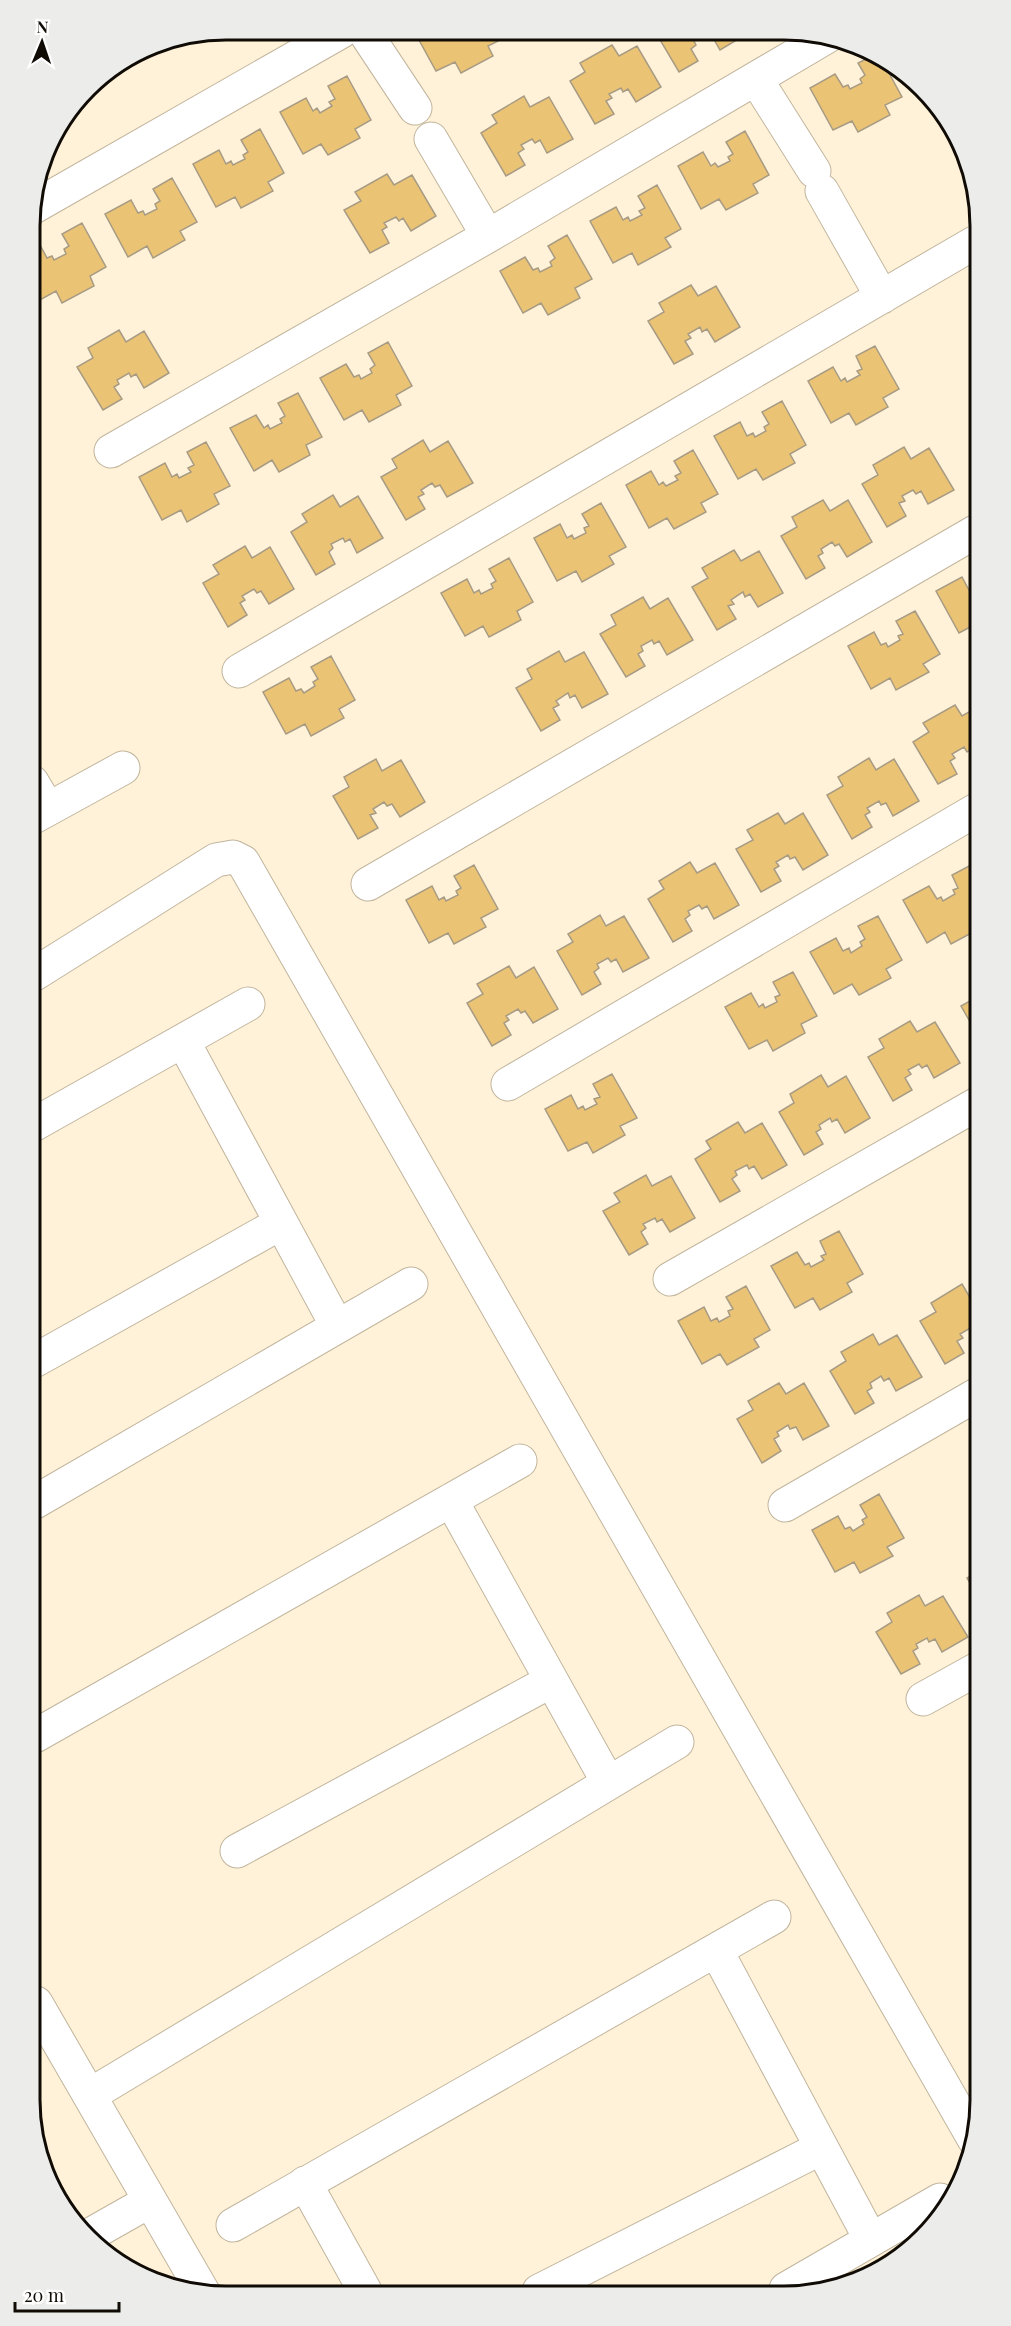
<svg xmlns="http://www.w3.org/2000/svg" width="1011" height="2326" viewBox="0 0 1011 2326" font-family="'Playfair Display',serif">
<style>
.building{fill:#ebc374;stroke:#a79b84;stroke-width:1.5}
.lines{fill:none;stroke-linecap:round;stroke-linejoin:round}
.minor-casing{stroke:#c1b59d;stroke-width:35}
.minor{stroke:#fff;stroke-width:33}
.rim{fill:none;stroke:#100c05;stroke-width:3}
</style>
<rect width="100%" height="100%" fill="#fff2d9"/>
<path class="building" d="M414,31L501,32L504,38L488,46L493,56L461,73L455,62L436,71Z
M656,33H745V35L720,50L712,36L707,39L705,35L694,41L696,45L691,49L698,61L679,72Z
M612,45L619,56L637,46L661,87L636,102L628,89L623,92L621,88L609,94L612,98L606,101L614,114L595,124L570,81L585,72L580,63Z
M870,57L884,64L902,97L885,105L890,115L858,132L852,121L833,130L810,88L835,74L843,87L848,85L850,89L862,83L860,79L865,75L858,63Z
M347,76L371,120L355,129L360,138L328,155L321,144L303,154L280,112L306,98L313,111L317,108L320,113L332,106L329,102L335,99L328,86Z
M524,96L530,107L549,97L573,139L547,153L540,140L535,143L532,139L521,145L524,149L518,153L525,165L506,176L481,133L497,123L492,115Z
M260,129L284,173L268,182L273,191L241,208L235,197L216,207L193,164L219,150L226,164L231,161L233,165L245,159L243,155L248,152L241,140Z
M745,131L769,175L753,184L758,193L726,210L719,199L701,209L678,166L703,152L711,166L715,163L718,167L730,161L728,157L733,154L726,142Z
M387,174L394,185L412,175L436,216L411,231L403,218L399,221L396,217L384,223L387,227L382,230L389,243L370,253L344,210L361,201L355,192Z
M172,178L197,222L180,231L185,240L153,258L147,246L128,257L105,214L131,200L138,213L143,211L145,215L157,209L155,204L160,201L153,189Z
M657,185L681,229L665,238L671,247L638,265L632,253L613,263L590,221L616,207L623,220L628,217L630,221L642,215L639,211L645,208L638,196Z
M82,223L106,267L90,276L94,286L62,303L56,291L38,301L31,289V250L40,245L47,258L52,256L54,260L66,254L64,249L69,246L62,234Z
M567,235L592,279L575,288L580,298L548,315L541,303L523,313L500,271L525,257L533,270L538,268L540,272L552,266L550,262L555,258L548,246Z
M691,285L698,296L716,286L740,327L715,342L707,329L702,332L700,327L688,334L691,338L685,341L693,354L674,364L648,321L664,312L659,303Z
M119,330L126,342L144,331L169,373L144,388L136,374L131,377L129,373L117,380L119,384L114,387L122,399L103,410L77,367L93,358L88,348Z
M388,342L412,386L396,395L401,405L369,422L362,410L344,420L320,378L346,364L354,377L359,375L361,379L372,373L370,369L375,365L368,353Z
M875,346L899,389L883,398L888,407L856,425L849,413L831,423L808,381L833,367L841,381L845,378L847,382L860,375L857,371L862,369L856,356Z
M298,393L322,437L306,445L310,455L279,472L272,460L254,471L230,428L256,415L264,428L268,425L270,429L282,423L280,419L285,416L278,403Z
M782,401L806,445L790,454L795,463L763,480L756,469L738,479L714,436L740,422L747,436L753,433L755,437L766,431L764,427L769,424L762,412Z
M423,440L430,452L448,441L473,483L447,497L440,485L435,487L432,483L421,490L424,494L418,497L425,509L406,520L381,477L397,468L392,459Z
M206,442L230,486L214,494L219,504L187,522L181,510L162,520L139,477L165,463L172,477L177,474L179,478L191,472L188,468L194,465L187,452Z
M904,447L911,459L929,448L954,490L928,504L921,491L916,494L913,490L902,496L905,501L899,503L906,516L887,527L862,484L878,475L873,465Z
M693,450L718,494L701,503L706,512L674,529L667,518L649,528L626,485L651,471L659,485L663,482L666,486L678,480L675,476L681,473L674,461Z
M333,495L340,507L358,496L383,538L357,553L350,539L345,542L343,538L331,544L333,548L329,552L335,564L316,575L291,532L307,522L302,514Z
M823,500L830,511L848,500L872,542L847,557L839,544L835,546L832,542L821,549L823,553L818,556L825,568L806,579L781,536L797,527L792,517Z
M601,503L626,547L609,556L614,564L582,582L576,571L557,581L534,538L560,524L567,538L572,535L574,539L586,533L584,528L589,526L582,514Z
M245,546L252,558L270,547L294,589L269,604L261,591L257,593L254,589L242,596L245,600L240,603L247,615L228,627L203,583L219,574L213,565Z
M734,550L741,561L759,551L783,593L758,607L750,594L745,597L743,592L731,600L734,604L728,606L736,619L717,630L692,587L708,578L702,568Z
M509,558L533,602L517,611L521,620L489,637L483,626L465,636L441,593L467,579L474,593L479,590L481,594L493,588L491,584L496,581L489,569Z
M962,577L969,590L974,587L976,590V624L959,633L936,591Z
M643,597L650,609L668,598L693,640L667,655L659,641L654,644L652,640L641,646L643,651L638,654L645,666L626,677L600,634L616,625L611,615Z
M915,611L940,654L923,664L929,672L896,690L890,678L871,689L848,646L874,632L881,645L886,643L888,647L900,640L898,636L903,634L896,621Z
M559,651L565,662L584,652L608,694L582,708L575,695L570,698L568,693L556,701L559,705L553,708L560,720L541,731L516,688L532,679L527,669Z
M331,656L355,700L339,709L344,718L311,736L305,724L286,734L263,692L289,678L296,691L301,689L304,693L315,686L313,682L318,679L311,667Z
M955,705L962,716L976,708V757L971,749L967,752L964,747L952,754L955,758L950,761L957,774L938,784L913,742L929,732L923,723Z
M869,758L876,770L894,759L919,801L893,816L886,803L881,805L879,801L867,808L870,812L865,815L872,827L852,839L827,795L843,786L838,777Z
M376,759L382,771L401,760L425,802L400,817L392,804L387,806L384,802L373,809L376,813L370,815L378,828L358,839L333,796L349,787L344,777Z
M778,813L785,824L803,813L828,855L803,870L795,857L790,859L788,855L776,862L779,866L774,869L781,881L761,892L736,849L753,840L747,830Z
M690,862L697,873L715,863L739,905L714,919L707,906L702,909L699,905L688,911L690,915L685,919L692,931L673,942L648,899L664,889L659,881Z
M474,865L498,909L481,918L486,927L454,944L448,933L429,943L406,900L432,886L439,900L444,897L446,901L458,895L456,891L461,888L454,876Z
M971,865L977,875V930L951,944L945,932L927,943L903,900L929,886L937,899L941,897L943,901L955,894L953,890L958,888L952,875Z
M600,915L606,926L624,916L649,958L623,972L616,959L611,962L608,958L597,964L599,968L594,972L601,984L582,995L557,951L573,942L568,934Z
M878,916L902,960L886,969L891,978L859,995L852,984L834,994L810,952L836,938L843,951L849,948L851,953L862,946L860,942L865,939L858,926Z
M509,966L516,978L534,967L558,1009L533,1023L525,1011L521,1013L518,1009L506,1016L509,1020L504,1023L511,1035L492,1046L467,1003L483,994L477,984Z
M793,972L817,1016L801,1024L805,1033L773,1051L767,1040L749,1049L725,1007L751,993L759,1007L763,1004L765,1008L777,1002L775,997L780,995L773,982Z
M977,985V1034L961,1006L977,997L971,988Z
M910,1021L917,1032L935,1022L960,1063L934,1078L927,1065L922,1068L919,1064L908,1070L911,1074L905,1078L912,1090L893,1101L868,1057L884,1048L879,1039Z
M612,1074L637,1118L620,1126L625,1135L593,1153L587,1142L568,1151L545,1109L571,1095L578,1109L583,1106L585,1110L597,1104L594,1099L600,1097L593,1084Z
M821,1075L828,1087L846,1076L870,1118L845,1133L837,1119L832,1122L830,1118L819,1125L821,1129L816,1132L823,1144L804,1155L779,1112L794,1103L790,1094Z
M738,1122L745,1133L762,1123L787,1165L762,1179L754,1166L749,1169L747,1165L735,1171L737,1175L732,1179L740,1191L720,1202L695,1159L711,1149L706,1141Z
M646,1175L652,1186L671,1176L695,1218L670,1232L662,1219L657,1222L655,1218L643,1224L646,1228L641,1232L648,1244L629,1255L603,1211L620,1202L614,1193Z
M839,1231L863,1274L847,1283L852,1292L820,1310L813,1298L795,1308L771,1266L797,1252L805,1265L809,1263L811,1267L824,1260L821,1256L826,1254L820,1241Z
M962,1284L969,1296L978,1291V1329L974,1331L972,1327L960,1334L963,1338L957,1341L964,1353L945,1364L920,1321L936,1312L931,1303Z
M746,1286L770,1330L754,1339L759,1347L727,1365L720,1354L702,1364L678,1321L704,1307L711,1321L717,1318L719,1322L730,1316L728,1311L733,1309L726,1297Z
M873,1334L879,1345L897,1335L922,1377L896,1391L889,1378L884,1381L881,1376L870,1383L872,1388L867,1391L874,1403L855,1414L830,1371L846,1361L841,1352Z
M779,1383L786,1394L804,1383L829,1426L803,1440L796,1427L790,1429L788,1425L777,1432L779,1436L774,1439L781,1451L762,1463L737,1419L753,1410L748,1401Z
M879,1494L904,1538L887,1547L893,1556L860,1573L854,1562L835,1572L812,1530L838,1516L845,1529L850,1527L853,1531L864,1524L862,1520L867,1517L860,1505Z
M979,1571V1598L967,1578Z
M919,1595L925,1606L943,1596L968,1637L942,1652L935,1639L929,1642L927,1638L916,1644L918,1648L913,1651L920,1664L901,1674L876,1632L892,1622L887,1613Z"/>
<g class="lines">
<defs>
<path id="minor" d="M364,31L415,108
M756,79L814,171
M431,139L488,236
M822,191L882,297
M32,208L342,31
M111,451L488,236L828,36
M239,671L974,243
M32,782L48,809
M32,818L123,768
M368,884L975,532
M33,975L216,860L233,857L243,862L974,2139
M183,1041L337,1326
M508,1084L976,810
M33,1125L248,1004
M670,1279L977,1104
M34,1361L281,1223
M451,1500L608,1782
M35,1502L411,1284
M785,1505L978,1394
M923,1699L979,1668
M35,1736L520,1461
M237,1851L551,1681
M716,1950L871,2240
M36,2003L203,2292
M90,2095L677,1742
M305,2183L365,2291
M233,2225L774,1917
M88,2236L148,2202
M786,2289L940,2200
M539,2291L821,2148"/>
</defs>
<use href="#minor" class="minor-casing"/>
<use href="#minor" class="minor"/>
</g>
<path d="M0 0H1011V2326H0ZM226 40H784A186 186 0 0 1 970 226V2100A186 186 0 0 1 784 2286H226A186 186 0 0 1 40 2100V226A186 186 0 0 1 226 40Z" fill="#ececeb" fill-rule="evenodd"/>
<path class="rim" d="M226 40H784A186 186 0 0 1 970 226V2100A186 186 0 0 1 784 2286H226A186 186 0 0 1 40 2100V226A186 186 0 0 1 226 40Z"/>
<g transform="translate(42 42) rotate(2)" stroke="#ffffff" stroke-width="4.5" paint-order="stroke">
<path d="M0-4.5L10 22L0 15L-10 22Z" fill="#100c05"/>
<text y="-9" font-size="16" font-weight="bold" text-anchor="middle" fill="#100c05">N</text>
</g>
<path d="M15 2302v9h104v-9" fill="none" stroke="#100c05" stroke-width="3"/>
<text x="24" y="2302" font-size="18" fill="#100c05" stroke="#ffffff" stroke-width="4.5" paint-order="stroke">20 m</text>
</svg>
